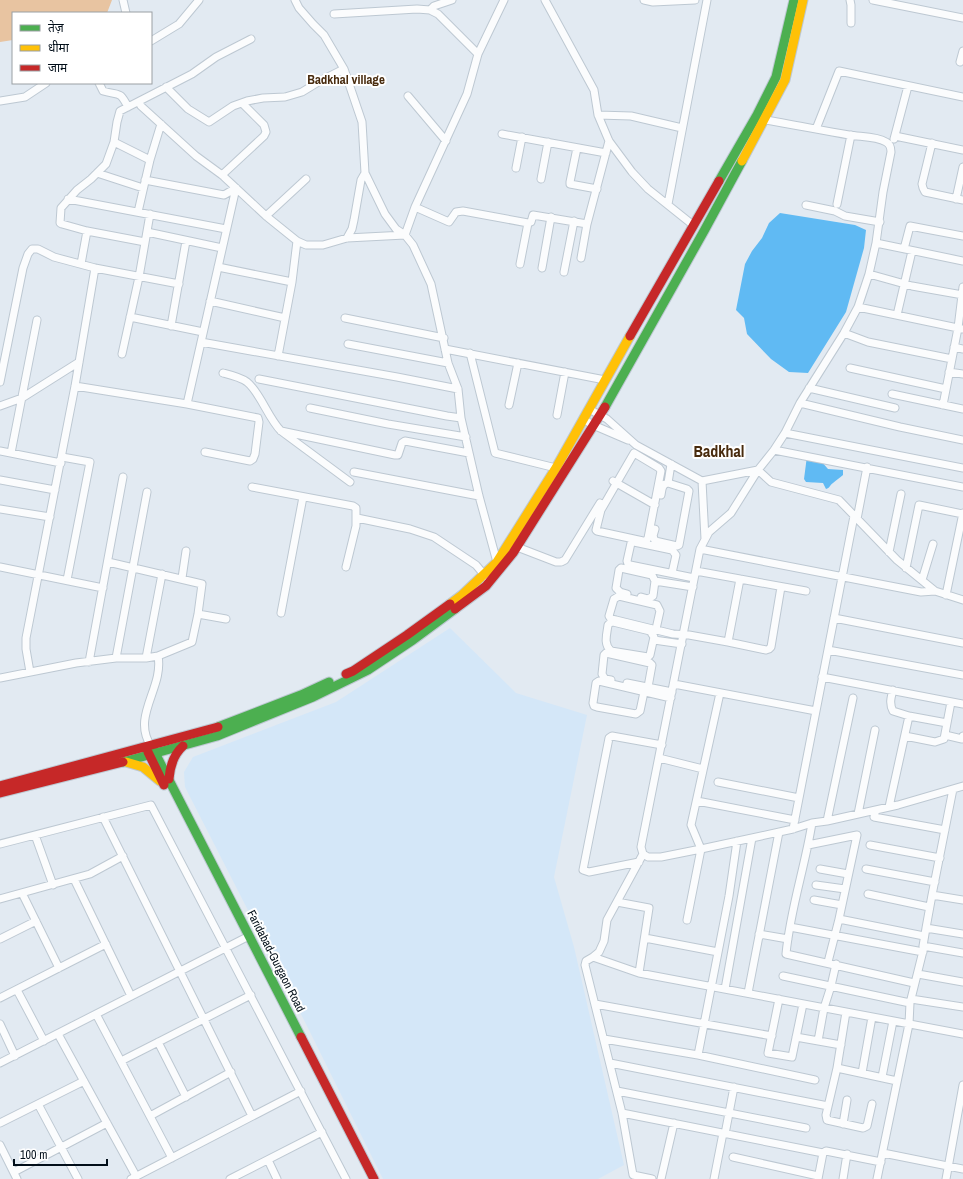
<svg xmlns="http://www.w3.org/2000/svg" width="963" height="1179" viewBox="0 0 963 1179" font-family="'Archivo Narrow','Noto Sans Devanagari',sans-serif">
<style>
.built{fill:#d4e7f8}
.green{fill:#e8c4a1}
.water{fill:#60baf3}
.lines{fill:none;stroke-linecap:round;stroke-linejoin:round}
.street-casing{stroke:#bdc8d2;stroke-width:9}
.fast-casing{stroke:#bdc8d2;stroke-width:11}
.slow-casing{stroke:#bdc8d2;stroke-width:11}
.jam-casing{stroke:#bdc8d2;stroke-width:11}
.street{stroke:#fbfcfd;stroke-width:7}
.fast{stroke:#4caf50;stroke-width:9}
.slow{stroke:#ffc107;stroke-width:9}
.jam{stroke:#c62828;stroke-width:9}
.labels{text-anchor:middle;stroke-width:4;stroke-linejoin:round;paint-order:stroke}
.street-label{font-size:12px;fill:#020e19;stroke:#fff}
.neighbourhood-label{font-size:13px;font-weight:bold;fill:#482b0e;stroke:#fff}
.district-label{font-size:16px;font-weight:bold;fill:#482b0e;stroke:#fff}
</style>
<rect width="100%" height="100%" fill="#e2eaf2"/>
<path class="built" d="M450,628L516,693L587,715L554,877L574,947L624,1165L598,1179H383L306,1024L185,787L184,772L193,757L336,702Z"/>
<path class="green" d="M0,0H112L107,13H13V40L0,42Z"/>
<path class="water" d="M780,213L855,225L866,230L864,248L846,312L808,373L789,372L771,359L747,334L744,318L736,310L745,264L752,251L762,238L769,223Z
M807,456L821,461L828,469L843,470V475C840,478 836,480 833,483C829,486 830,488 826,489L823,483L806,482L804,479Z"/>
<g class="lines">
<defs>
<path id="street" d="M123,0L126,13
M295,0L299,8L313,24L324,35L344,69L362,122L365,173L367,177L385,214L396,229L405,235L413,245L431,284L448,363L458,389L461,418L479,496L497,562
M545,0L594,90L598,115L609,141L632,172L648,189L693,225
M644,0L653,2L695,0
M850,0L851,5V23
M873,0L963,18
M430,10L434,6L452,0
M334,14L417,9L430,10L438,14L478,54
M151,41L179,24L199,0
M960,62L963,51
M99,83L103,91C120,96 119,90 128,107
M166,87L188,109L209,122L233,106L247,101L263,98L285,97L302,92L320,81L344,69
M408,96L446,141
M0,101L25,97L46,83
M139,102L141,106L196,156L222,175L266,216L297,241L306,245H323L347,238L405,235L415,207L467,94L478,54L504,0
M598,115L631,116L682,128
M760,119C790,124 820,130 849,135C860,137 876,136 886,142C890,144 891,148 891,152L883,192L876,243L869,274L858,307L844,333L800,403L785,433L774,450L758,470L731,513L709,532L700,549L641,847L643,854L648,857H661L701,849L793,829L812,823L827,821L898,805L963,786
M816,129L839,71L963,97
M502,134L606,153
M895,136L963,150
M894,139L908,86
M114,142L150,160
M932,143L922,184L923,188L925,192L963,200
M577,148L570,182V184L597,189
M516,168L522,137
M97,173L143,188
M222,175L264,136L266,132L264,125L242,103
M541,179L548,142
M145,180L224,195L236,188
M68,199L226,229
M956,199L963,167
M668,204L707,0
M837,204L851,135
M806,205L835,211L845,216L880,222
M415,207L449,222L456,212L463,211L528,223L531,222L533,215L587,224
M138,212L150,160L161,124
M266,216L306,179
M147,232L222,248
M347,238L352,229L354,220L361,180L365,173
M145,242L87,231L62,224L60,223L61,208L77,190L91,179L106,164L114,142L117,122L120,111L192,74L216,57L251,39
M876,243L963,261
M904,249L910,226L963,236
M581,258L587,224L609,141
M81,264L87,231
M520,264L528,223
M218,267L292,282
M542,268L551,217
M564,272L574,221
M869,274L912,286L963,295
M210,301L285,318
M858,307L963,329
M897,315L912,251
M130,317L203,332
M345,318L444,338
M171,326L186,241
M844,333L868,342L952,359
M201,342L397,377L458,389
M348,344L448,363
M954,347L963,349
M445,349L605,380
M470,353L495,453L556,468
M122,354L139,277L150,214
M278,356L292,282L297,241
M850,368L946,389
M949,372L963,374
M223,373C231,375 240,377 247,382C260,392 268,418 281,431L350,482
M259,379L447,416L461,418
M0,382L23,268L28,254L32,249H38L54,257L95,268L179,284
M75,386L187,404L258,418L259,422L255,454L253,459L250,461L205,452
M809,388L895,408
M892,394L963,409
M800,403L900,427L963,440
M187,404L236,188
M509,405L518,363
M943,405L958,328L963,287
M0,406L22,398L79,362
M310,408L388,424L466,437
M589,409L607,419L636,445L702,481L758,470L771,482L839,500L897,560L935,591L963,600
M557,415L565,372
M583,419L593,425L628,440
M281,431L395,455H398L402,443L405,441L469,453
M785,433L963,468
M774,450L963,487
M0,451L61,463
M11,453L37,320
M634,453L659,468L661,471L648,538L646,541H643L597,531L596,530L601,510Z
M62,457L90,462L67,580
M354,472L479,496
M0,480L55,490
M613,481L655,505
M702,481L705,539
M252,487L353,506L356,508V526L346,567
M661,495C662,489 662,484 668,483L671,464
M0,509L50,517
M357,518L410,529L434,537L476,565L486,577
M857,519L867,467
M655,529L653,536L655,541L677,546L679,545L689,491L687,489L668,483
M517,547L556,562H561L565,560L600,503
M700,549L921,592L935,591
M889,552L901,494
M0,567L103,588
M906,568L919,505L963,514
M696,571L806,591
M672,573L676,555L672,550L634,542L631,543L627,561L628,564L630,565L694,578
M182,578L186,551
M922,580L933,544
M627,594L620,592L616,588L619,570L621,568L652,575L655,581L693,587
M946,595L963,513
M641,597L648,599L653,596L655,581
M281,613L303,497
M198,614L226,619
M834,618L963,643
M613,622L650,631L654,637L650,655L648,657L611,651C603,644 607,634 608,625L610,623Z
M656,629L660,611L657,605L619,596L614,599L609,616L611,619L616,620L673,634L689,635L728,642L766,650L769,649L771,647L781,587
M654,640L682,644
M728,642L740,579
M828,650L963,675
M116,658L147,492
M146,658L162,574
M89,662L123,477
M30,672L26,649V638L75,386L95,268
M822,677L963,704
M0,678L76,663L116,658H146L158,656L192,642L198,614L202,584L108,562
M611,680L605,679L602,674L604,655L606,653L650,663L652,665L648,687
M627,683L672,692
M674,684L816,711
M893,690C891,697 889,704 893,711L909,716L947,723
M644,692L640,711L636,714L597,707L594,706L593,703L596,683L599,681L671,698
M945,735L962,739L963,736
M905,736L935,742L944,739L951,702
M151,746C131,716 164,688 158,656
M659,758L703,769
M718,782L799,798
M697,801L795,820
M889,807L909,716
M876,810L874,817L945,830
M858,814L875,730
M103,817L252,1116
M827,821L853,698
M812,823C805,867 790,910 786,954L914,983
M793,829L854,516
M35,835L53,885
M0,844L151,805L346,1179
M808,845L857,835L839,919L828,962
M870,845L940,858
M643,854L607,920L604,941L599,952L593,957L586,961L585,965L622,1113L633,1175L652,1179
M639,862L589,872L583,870L609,738L612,736L662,745
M820,869L848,874
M866,869L935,882
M74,879L131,996
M816,885L845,889
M22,893L59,968
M868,894L929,907
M932,895L953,789
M0,899L90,874L123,856
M814,900L842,905
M617,902L649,908L639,973
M839,919L924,936
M687,920L701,849L691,825L720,693
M790,927L923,952
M926,928L932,895L963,900
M759,934L788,939
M963,934L926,928L923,946L963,953
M645,938L718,952
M0,939L36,921
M593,957L639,973L963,1034
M918,974L963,982
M783,976L910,1003
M725,989L752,838
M17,990L44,1041
M748,993L779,832
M0,998L106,944
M779,999L768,1053L792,1057L803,1004
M911,999L963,1007
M595,1004L772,1036
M846,1012L837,1068L826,1115L827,1120L863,1128L867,1126L872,1104
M96,1014L172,1158
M0,1024L15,1056
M58,1034L136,1176
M796,1037L841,1045
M604,1039L698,1055L815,1080
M818,1041L824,1008L831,986L836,964
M158,1042L186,1097
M698,1055L729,896L737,841
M121,1061L251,995
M0,1063L249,936
M610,1063L828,1106
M837,1068L897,1081
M862,1073L872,1017
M882,1077L893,1021
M617,1091L806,1128
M38,1104L78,1179
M622,1113L823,1153
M150,1116L231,1072
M0,1123L84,1081
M843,1124L847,1100
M725,1134L734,1087
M0,1145L17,1179
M883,1153L963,1169
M733,1157L818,1176
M268,1160L277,1179
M14,1172L107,1123
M131,1179L301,1091
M230,1179L322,1132
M661,1179L674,1123
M714,1179L723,1133
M818,1179L823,1153L826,1151L881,1162
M843,1179L847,1154
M877,1179L909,1024L910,1003L924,947
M946,1179L963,1085"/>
<path id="fast" d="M719,181L757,115L776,77L794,0
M605,407L704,231L742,161
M218,727L301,695L329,682
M153,749L301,1037
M123,762L217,736L313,697L368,670L413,640L455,609"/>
<path id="slow" d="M742,161L785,80L803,0
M450,604L462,595L497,562L556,468L630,336
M126,762L143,767L160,781"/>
<path id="jam" d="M630,336L719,181
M455,609L486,586L513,553L605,407
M346,674L353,671L407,635L450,604
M148,752L164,785
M169,779C170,766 173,755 183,746
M0,786L218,727
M0,793L123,762
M301,1037L374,1179"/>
</defs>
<use href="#street" class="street-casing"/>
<use href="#fast" class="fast-casing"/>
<use href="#slow" class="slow-casing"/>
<use href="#jam" class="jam-casing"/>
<use href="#street" class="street"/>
<use href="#fast" class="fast"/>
<use href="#slow" class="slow"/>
<use href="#jam" class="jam"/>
</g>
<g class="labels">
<g class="street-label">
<text transform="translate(276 961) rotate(63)" y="4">Faridabad-Gurgaon Road</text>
</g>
<g class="neighbourhood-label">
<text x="346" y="84">Badkhal village</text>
</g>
<g class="district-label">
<text x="719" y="457">Badkhal</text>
</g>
</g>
<rect x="12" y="12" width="140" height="72" fill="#ffffff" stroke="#9a9fa3"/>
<rect x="20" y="25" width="20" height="6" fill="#4caf50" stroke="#9a9fa3"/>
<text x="48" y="32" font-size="12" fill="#020e19">तेज़</text>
<rect x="20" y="45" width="20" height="6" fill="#ffc107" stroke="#9a9fa3"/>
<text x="48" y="52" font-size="12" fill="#020e19">धीमा</text>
<rect x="20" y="65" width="20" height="6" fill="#c62828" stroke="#9a9fa3"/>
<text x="48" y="72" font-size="12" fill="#020e19">जाम</text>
<path d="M14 1159v6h93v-6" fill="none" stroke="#020e19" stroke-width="2"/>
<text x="20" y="1159" font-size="12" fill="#020e19" stroke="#ffffff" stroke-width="3" paint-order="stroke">100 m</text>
</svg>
